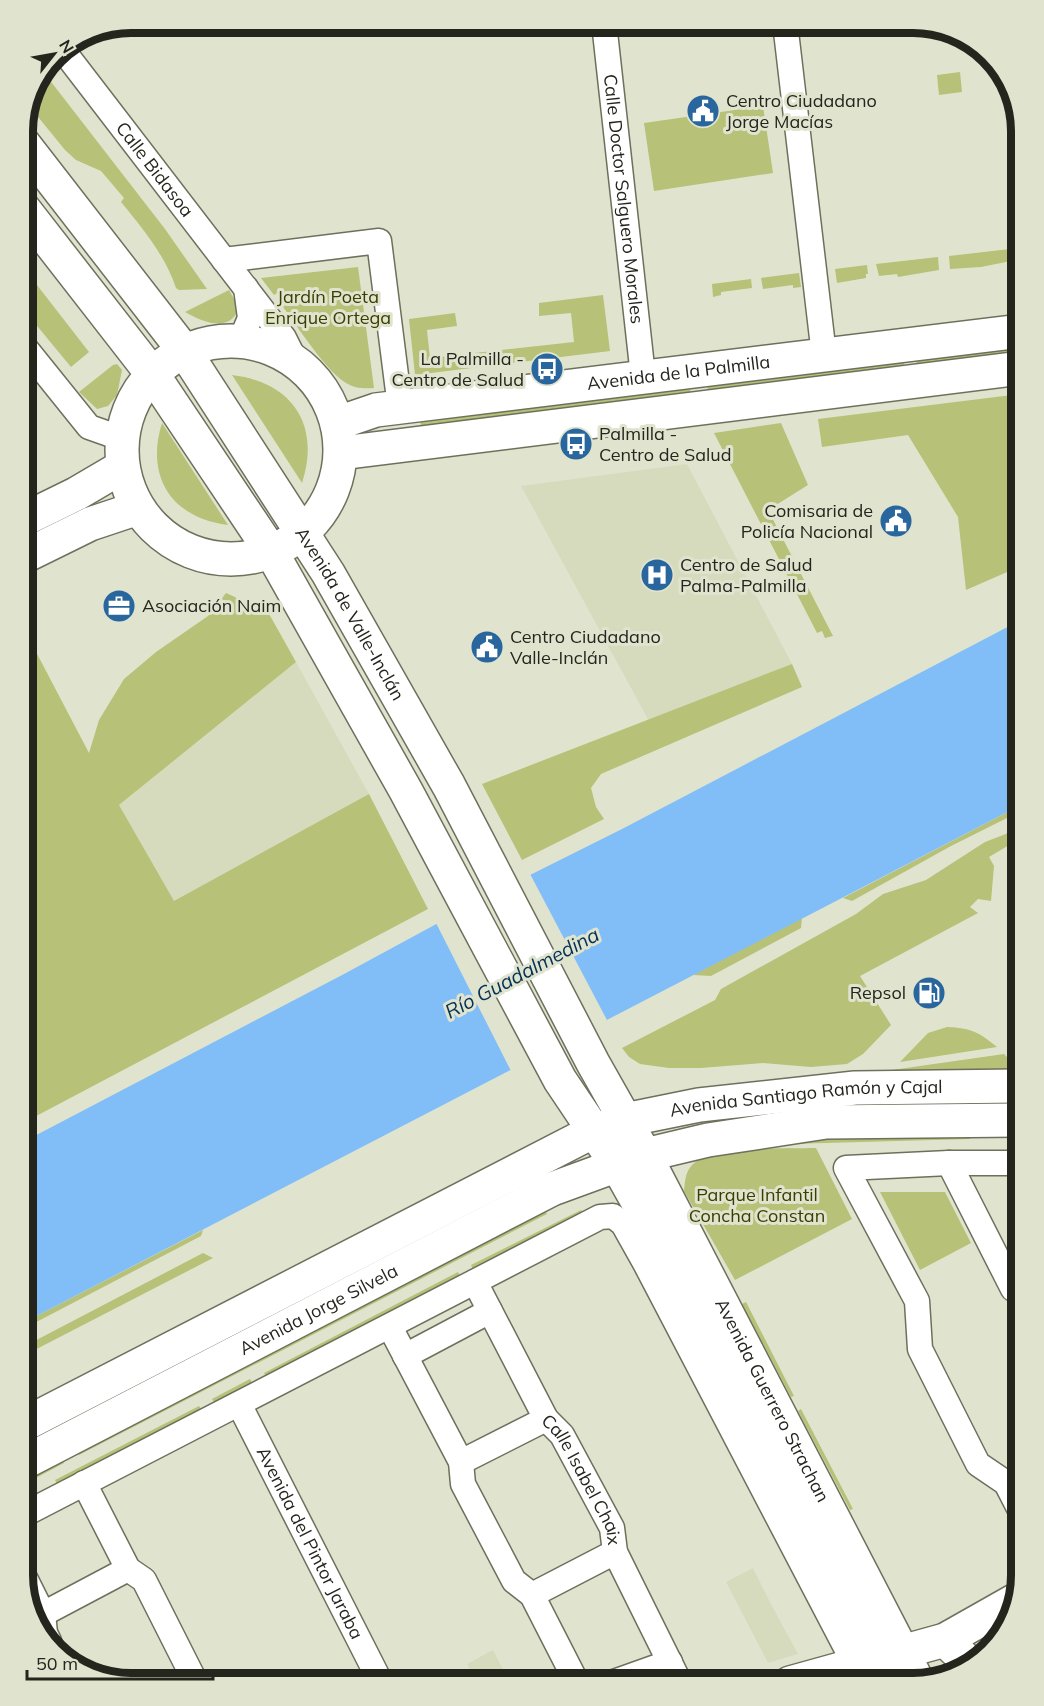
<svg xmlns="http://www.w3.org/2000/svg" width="1044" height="1706" viewBox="0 0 1044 1706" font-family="Mulish,sans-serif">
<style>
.built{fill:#d6dbbe}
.green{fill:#b7c178}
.water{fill:#81bef8}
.pier{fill:#e0e4ce}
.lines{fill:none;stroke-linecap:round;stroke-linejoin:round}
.street-casing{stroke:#6d705c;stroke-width:27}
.secondary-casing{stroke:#6d705c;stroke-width:36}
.primary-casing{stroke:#6d705c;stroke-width:36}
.street{stroke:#fff;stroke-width:24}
.secondary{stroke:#fff;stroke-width:33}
.primary{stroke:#fff;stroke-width:33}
.labels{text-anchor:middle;stroke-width:6;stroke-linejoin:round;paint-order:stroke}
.poi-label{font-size:18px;fill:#24261e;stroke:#e0e4ce;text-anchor:start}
.street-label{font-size:18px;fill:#24261e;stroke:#e0e4ce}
.park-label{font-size:18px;fill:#3a3f00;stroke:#e0e4ce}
.water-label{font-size:20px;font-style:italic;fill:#043257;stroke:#e0e4ce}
.rim{fill:none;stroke:#24261e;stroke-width:8}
</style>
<rect width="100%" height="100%" fill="#e0e4ce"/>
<path class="built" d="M687,464L792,664L649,721L521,486Z
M296,662L369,794L174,902L119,805Z
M753,1568L771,1604L798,1654L768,1663L726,1582Z
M493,1650L510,1683H477L473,1675L467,1664Z"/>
<path class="green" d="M960,72L962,92L939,95L937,75Z
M45,74L165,229L207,289L179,290L176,288C165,255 143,229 121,202L124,198L101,171L76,160L65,150L30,107Z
M763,106L773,173L654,191L644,123Z
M1010,249L1011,261L981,267L950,269L949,256Z
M938,257L939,270L898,277L897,274L879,276L876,264Z
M867,265L868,274H866V278L837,283L835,269Z
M23,267L89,352L71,367L23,309Z
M358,267L374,388C364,389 354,388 346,383C327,372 297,326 283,307L287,303L279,292L274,295L261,278Z
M799,273L801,287L793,288V285L763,289L761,278Z
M751,279L752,288L721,292V295L713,297L712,284Z
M229,290L234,299L238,311C227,333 201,321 185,312Z
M603,295L610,351L415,375L409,319L455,313L457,326L427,330L430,358L574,342L571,313L539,316V303Z
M1021,344V353L919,366L916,363L918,357Z
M901,359L904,364L902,369L708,393L707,383Z
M117,364L122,370L117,395L108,406L97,409L79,392L113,365Z
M232,375C292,382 321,425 302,483Z
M689,385L691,394L421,427L420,419Z
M1021,394V566L966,590L958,517L908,435L822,447L818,419Z
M162,423L228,525C172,518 145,477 162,423Z
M781,423L808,485L768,510L833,636L825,638L822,631L817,633L714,433Z
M226,593L268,612L296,662L119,805L174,901L369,794L428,909L23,1123V891H25L23,886V627L89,753L99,720L124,679L156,652L208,616Z
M792,664L802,687L601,774L591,788L596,807L604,819L522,860L482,784Z
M1021,805V811L951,846L852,901L843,898Z
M1021,828V838L989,857L994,866L991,901L978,899L970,907L978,913L860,976L891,1025L863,1054L847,1064L811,1067L763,1063L701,1068H669L640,1064L629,1057L622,1048L715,1000L721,989L856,914L883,894L926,880L985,842Z
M802,918L801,928L711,976L693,975Z
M947,1027C971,1028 979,1032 997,1047L900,1062L928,1033Z
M1004,1054L1017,1067L992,1071L888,1074L892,1070Z
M970,1132V1139L753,1145V1142Z
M816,1148L852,1219L735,1280L684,1191C685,1181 685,1173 692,1165C709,1145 790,1149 816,1148Z
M880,1192H945L971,1243L920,1270Z
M544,1207L547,1214L79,1455L76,1451L62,1458L64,1463L23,1485V1475Z
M581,1210L585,1214L267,1379L264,1373L458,1272L461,1277L473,1270L471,1265Z
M203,1230L201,1236L23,1329V1323Z
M203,1253L213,1258L23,1356V1347Z
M746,1302L794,1396L791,1397L742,1304Z
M250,1379L254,1386L58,1486L55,1480L199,1406L202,1410L215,1404L212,1399Z
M801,1409L853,1509L850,1510L798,1411Z"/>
<path class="water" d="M1021,620V805L23,1323V1142L344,974L488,896L622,829Z"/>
<path class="pier" d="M529,872L608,1022L512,1073L435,921Z"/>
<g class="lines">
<defs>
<g id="street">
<path id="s1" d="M604,23L643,376"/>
<path d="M785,23L824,355"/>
<path id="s2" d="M62,49L284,338L298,366"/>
<path d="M224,260L379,241L400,407"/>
<path d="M240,342L250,318L246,288"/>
<path d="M23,345L89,427L123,439"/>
<path d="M949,1163L1013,1289L1021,1293"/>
<path id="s3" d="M475,1282L546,1419L562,1435L612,1528L615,1552L680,1683"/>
<path d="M390,1327L461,1462L463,1484L514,1581L532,1595L577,1683"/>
<path d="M405,1356L490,1311"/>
<path id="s4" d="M239,1404L381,1683"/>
<path d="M461,1462L546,1419"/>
<path d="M84,1483L128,1569L144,1580L196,1683"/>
<path d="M1021,1512L1006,1483L978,1464L920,1349L917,1301L846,1168L949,1163H1021"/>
<path d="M23,1515L600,1217L613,1216L623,1224L646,1265L855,1665"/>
<path d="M23,1574L43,1614L45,1633L49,1641"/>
<path d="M532,1595L615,1552"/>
<path d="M43,1614L128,1569"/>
<path d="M611,1683L670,1662"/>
</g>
<g id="secondary">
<path id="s5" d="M338,423L376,410L1021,331"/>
<path d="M341,453L1021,368"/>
<path d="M23,520L76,494L122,467"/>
<path d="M23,557L90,524L138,508"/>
<path d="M945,1640L970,1664"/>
<path d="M790,1683L945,1640L1014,1601"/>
</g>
<g id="primary">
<path id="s6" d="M23,143L185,352L328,573L449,786L593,1063L645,1155L918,1682"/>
<path d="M23,208L153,375L272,553L406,791L560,1080L617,1165L649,1222L891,1683"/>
<circle cx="231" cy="450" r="109"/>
<path id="s7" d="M23,1425L594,1131L625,1120L699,1105L855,1088L1021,1086"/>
<path id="s8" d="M23,1463L552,1189L645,1155L708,1140L826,1122L1021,1120"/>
</g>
</defs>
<use href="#street" class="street-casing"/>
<use href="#secondary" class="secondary-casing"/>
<use href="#primary" class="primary-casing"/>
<use href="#street" class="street"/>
<use href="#secondary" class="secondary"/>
<use href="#primary" class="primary"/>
</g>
<defs>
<symbol id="civic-disc" viewBox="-11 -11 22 22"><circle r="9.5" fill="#28669d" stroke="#e0e4ce"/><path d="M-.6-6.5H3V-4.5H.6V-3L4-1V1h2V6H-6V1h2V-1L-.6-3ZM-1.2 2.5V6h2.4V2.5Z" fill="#fff"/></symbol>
<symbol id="bus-disc" viewBox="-11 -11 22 22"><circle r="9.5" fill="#28669d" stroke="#e0e4ce"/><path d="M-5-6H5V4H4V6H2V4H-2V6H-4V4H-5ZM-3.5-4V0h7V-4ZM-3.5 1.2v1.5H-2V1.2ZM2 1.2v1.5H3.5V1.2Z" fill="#fff"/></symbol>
<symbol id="hospital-disc" viewBox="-11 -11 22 22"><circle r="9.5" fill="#28669d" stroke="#e0e4ce"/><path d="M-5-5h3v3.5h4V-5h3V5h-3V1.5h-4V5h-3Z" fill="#fff"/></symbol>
<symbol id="office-disc" viewBox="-11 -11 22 22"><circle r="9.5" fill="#28669d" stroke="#e0e4ce"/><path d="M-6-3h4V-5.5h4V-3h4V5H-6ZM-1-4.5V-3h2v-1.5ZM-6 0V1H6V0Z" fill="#fff"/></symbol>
<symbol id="fuel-disc" viewBox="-11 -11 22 22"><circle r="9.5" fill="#28669d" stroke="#e0e4ce"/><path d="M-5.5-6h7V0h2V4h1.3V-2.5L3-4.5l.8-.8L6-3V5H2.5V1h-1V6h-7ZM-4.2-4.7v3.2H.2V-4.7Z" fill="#fff"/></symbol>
</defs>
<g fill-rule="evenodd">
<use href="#civic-disc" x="684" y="92" width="38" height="38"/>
<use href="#bus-disc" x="528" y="350" width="38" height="38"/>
<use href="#bus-disc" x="557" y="425" width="38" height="38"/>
<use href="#civic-disc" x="877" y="502" width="38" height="38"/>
<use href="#hospital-disc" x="638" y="556" width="38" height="38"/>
<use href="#office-disc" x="100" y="587" width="38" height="38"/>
<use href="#civic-disc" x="468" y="628" width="38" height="38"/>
<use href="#fuel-disc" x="910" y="974" width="38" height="38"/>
</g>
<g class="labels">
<g class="poi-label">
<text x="726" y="107">Centro Ciudadano<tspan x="726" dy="21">Jorge Macías</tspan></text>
<text x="524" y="365" text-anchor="end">La Palmilla -<tspan x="524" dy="21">Centro de Salud</tspan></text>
<text x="599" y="440">Palmilla -<tspan x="599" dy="21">Centro de Salud</tspan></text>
<text x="873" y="517" text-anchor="end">Comisaria de<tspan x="873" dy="21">Policía Nacional</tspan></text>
<text x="680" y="571">Centro de Salud<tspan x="680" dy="21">Palma-Palmilla</tspan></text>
<text x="142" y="612">Asociación Naim</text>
<text x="510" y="643">Centro Ciudadano<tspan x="510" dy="21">Valle-Inclán</tspan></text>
<text x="906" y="999" text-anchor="end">Repsol</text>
</g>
<g class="street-label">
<text dy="6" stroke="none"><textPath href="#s2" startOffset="152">Calle Bidasoa</textPath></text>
<text dy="6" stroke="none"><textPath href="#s1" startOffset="177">Calle Doctor Salguero Morales</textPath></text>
<text dy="6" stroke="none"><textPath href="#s5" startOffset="345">Avenida de la Palmilla</textPath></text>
<text dy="6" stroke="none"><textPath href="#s6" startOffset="574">Avenida de Valle-Inclán</textPath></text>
<text dy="6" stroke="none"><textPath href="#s7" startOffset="858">Avenida Santiago Ramón y Cajal</textPath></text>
<text dy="6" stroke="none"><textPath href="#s8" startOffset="333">Avenida Jorge Silvela</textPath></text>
<text dy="6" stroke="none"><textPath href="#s6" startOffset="1467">Avenida Guerrero Strachan</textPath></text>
<text dy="6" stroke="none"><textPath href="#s3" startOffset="226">Calle Isabel Chaix</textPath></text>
<text dy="6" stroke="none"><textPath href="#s4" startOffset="156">Avenida del Pintor Jaraba</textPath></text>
</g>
<g class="park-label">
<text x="328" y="303">Jardín Poeta<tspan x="328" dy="21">Enrique Ortega</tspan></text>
<text x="757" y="1201">Parque Infantil<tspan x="757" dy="21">Concha Constan</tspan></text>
</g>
<g class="water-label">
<text transform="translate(522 973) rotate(-28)" y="7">Río Guadalmedina</text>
</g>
</g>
<path d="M0 0H1044V1706H0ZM131 33H913A98 98 0 0 1 1011 131V1575A98 98 0 0 1 913 1673H131A98 98 0 0 1 33 1575V131A98 98 0 0 1 131 33Z" fill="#e0e4ce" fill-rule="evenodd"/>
<path class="rim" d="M131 33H913A98 98 0 0 1 1011 131V1575A98 98 0 0 1 913 1673H131A98 98 0 0 1 33 1575V131A98 98 0 0 1 131 33Z"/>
<g transform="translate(54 54) rotate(59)" stroke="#e0e4ce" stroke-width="4.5" paint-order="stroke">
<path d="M0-4.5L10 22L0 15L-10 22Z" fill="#24261e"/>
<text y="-9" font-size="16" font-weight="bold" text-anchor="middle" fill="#24261e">N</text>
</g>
<path d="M27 1670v9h186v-9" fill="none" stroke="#24261e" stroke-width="3"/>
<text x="36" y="1670" font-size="18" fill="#24261e" stroke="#e0e4ce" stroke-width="4.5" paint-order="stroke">50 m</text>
</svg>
